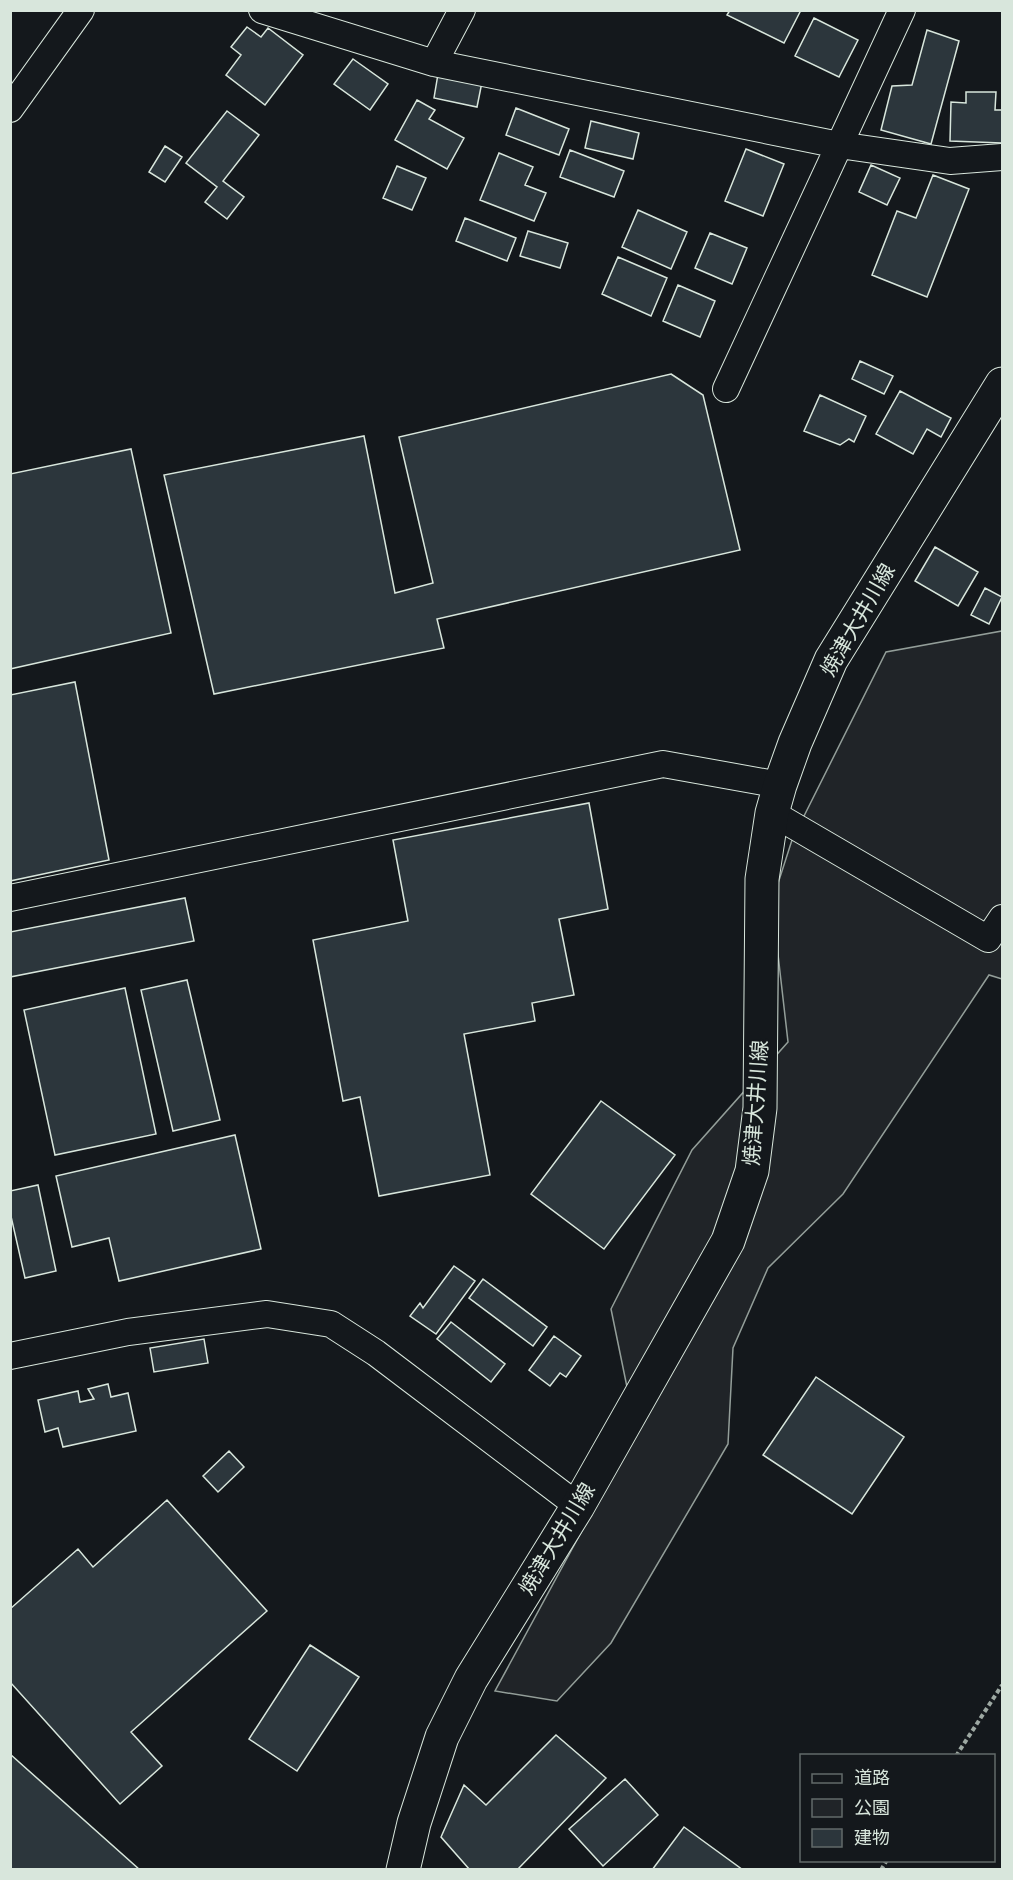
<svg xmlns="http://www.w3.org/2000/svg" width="1013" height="1880" viewBox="0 0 1013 1880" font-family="Manrope,'Noto Sans JP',sans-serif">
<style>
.green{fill:#202428;stroke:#939e99;stroke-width:1.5}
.building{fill:#2c363c;stroke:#d8e6dc;stroke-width:1.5}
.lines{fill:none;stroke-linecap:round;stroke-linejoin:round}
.minor-casing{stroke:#d8e6dc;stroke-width:28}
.secondary-casing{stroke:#d8e6dc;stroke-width:35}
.path{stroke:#9da8a2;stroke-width:4;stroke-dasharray:4.5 3;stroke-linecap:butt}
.minor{stroke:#14181c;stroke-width:26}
.secondary{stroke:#14181c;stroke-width:33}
.labels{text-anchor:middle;stroke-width:4.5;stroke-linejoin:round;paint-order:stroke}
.street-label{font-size:21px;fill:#d8e6dc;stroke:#14181c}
</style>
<rect width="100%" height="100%" fill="#14181c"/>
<path class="green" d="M1002,631V979L989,975L843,1194L768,1268L733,1348L728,1444L611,1643L557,1701L495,1691L636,1431L611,1309L692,1150L788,1042L772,902L792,840L886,652Z"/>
<path class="building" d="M730,10H801L784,43L727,15Z
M814,18L858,40L839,77L795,56Z
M247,27L261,37L268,28L303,55L265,105L226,75L241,55L231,47Z
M927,30L959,41L931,144L881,130L892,86L912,85Z
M353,59L388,84L370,110L334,84Z
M438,74L482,82L477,107L434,98Z
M966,92H996L995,110H1002V143L950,141L951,102L966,103Z
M417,100L435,110L429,119L464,138L447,169L395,140Z
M516,108L569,129L559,155L506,135Z
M227,111L259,135L223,181L244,197L227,219L205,202L217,187L186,163Z
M591,121L639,133L633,159L585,148Z
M165,146L182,157L165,182L149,172Z
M746,149L784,164L763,216L725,201Z
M570,150L624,171L614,197L560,177Z
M499,153L533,167L525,185L546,193L534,221L480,200Z
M871,165L900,178L887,205L859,192Z
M397,166L426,178L412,210L383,198Z
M933,175L969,189L927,297L872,275L897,211L916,218Z
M638,210L687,232L671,269L622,247Z
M465,218L516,238L507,261L456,241Z
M528,231L568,243L560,268L520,256Z
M710,233L747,248L732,284L695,268Z
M618,257L667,278L651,316L602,294Z
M678,285L715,301L700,337L663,321Z
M860,361L893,376L884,394L852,379Z
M671,374L703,395L740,550L437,619L444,648L214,694L164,475L364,436L395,593L433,583L399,437Z
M900,391L951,418L941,437L927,429L913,454L876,434Z
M820,395L866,416L854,442L849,439L840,445L804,431Z
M131,449L171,633L10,669V474Z
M935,547L978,572L958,606L915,581Z
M985,588L1002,597L989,624L971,615Z
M75,682L109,860L10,881V695Z
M589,803L608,909L559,919L574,995L532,1003L535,1021L464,1034L490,1175L379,1196L360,1097L343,1101L313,940L408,921L393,840Z
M185,898L194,941L10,977V932Z
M187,980L220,1120L173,1131L141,990Z
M125,988L156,1134L55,1155L24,1010Z
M601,1101L675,1155L604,1249L531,1194Z
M235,1135L261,1249L119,1281L109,1238L72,1247L56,1176Z
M38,1185L56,1271L25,1278L10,1212V1191Z
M454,1266L475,1281L436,1334L410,1316L420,1303L423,1308Z
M483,1279L547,1327L533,1346L469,1298Z
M451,1322L505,1364L491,1382L437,1339Z
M554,1336L581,1356L566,1377L560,1373L550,1386L529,1370Z
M204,1339L208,1363L154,1372L150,1348Z
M816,1377L904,1437L852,1514L763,1455Z
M108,1384L111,1397L128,1393L136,1431L63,1447L58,1428L45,1432L38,1400L78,1391L80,1402L94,1399L88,1389Z
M229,1451L244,1467L218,1492L203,1476Z
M167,1500L267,1611L131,1732L162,1766L120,1804L10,1682V1609L78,1549L93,1567Z
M310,1645L359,1677L297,1771L249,1739Z
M556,1735L606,1778L517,1870H470L441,1837L464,1785L486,1805Z
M10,1754L140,1870H10Z
M625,1779L658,1815L603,1866L569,1829Z
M684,1827L743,1870H652Z"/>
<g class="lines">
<defs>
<path id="minor" d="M262,10L434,63L839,145L950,161L1002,157
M434,63L462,10
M10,109L81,10
M726,389L902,10
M772,813L988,939L1002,918
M10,898L663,764L780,785
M10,1356L128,1332L267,1314L331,1324L376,1353L578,1506"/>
<path id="secondary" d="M403,1870L414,1823L442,1737L471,1679L578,1506L728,1241L752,1171L760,1108L762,879L772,813L780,785L795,743L831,660L1002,384"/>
</defs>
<use href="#minor" class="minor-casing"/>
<use href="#secondary" class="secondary-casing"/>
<path class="path" d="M956,1756L1002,1685
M881,1870L887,1860"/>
<use href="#minor" class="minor"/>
<use href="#secondary" class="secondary"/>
</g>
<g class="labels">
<g class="street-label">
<text transform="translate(858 620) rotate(-60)" y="7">焼津大井川線</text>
<text transform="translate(756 1103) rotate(-86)" y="7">焼津大井川線</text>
<text transform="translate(557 1539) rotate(-59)" y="7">焼津大井川線</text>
</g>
</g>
<rect width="1013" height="1880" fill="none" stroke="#d8e6dc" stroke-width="24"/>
<rect x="800" y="1754" width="195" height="108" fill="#14181c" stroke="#626a69" stroke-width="1.5"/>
<rect x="812" y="1774" width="30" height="9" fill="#14181c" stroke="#626a69" stroke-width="1.5"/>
<text x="854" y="1784" font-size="18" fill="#d8e6dc">道路</text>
<rect x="812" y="1799" width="30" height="18" fill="#202428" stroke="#626a69" stroke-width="1.5"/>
<text x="854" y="1814" font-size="18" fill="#d8e6dc">公園</text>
<rect x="812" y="1829" width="30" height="18" fill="#2c363c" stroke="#626a69" stroke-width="1.5"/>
<text x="854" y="1844" font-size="18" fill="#d8e6dc">建物</text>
</svg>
